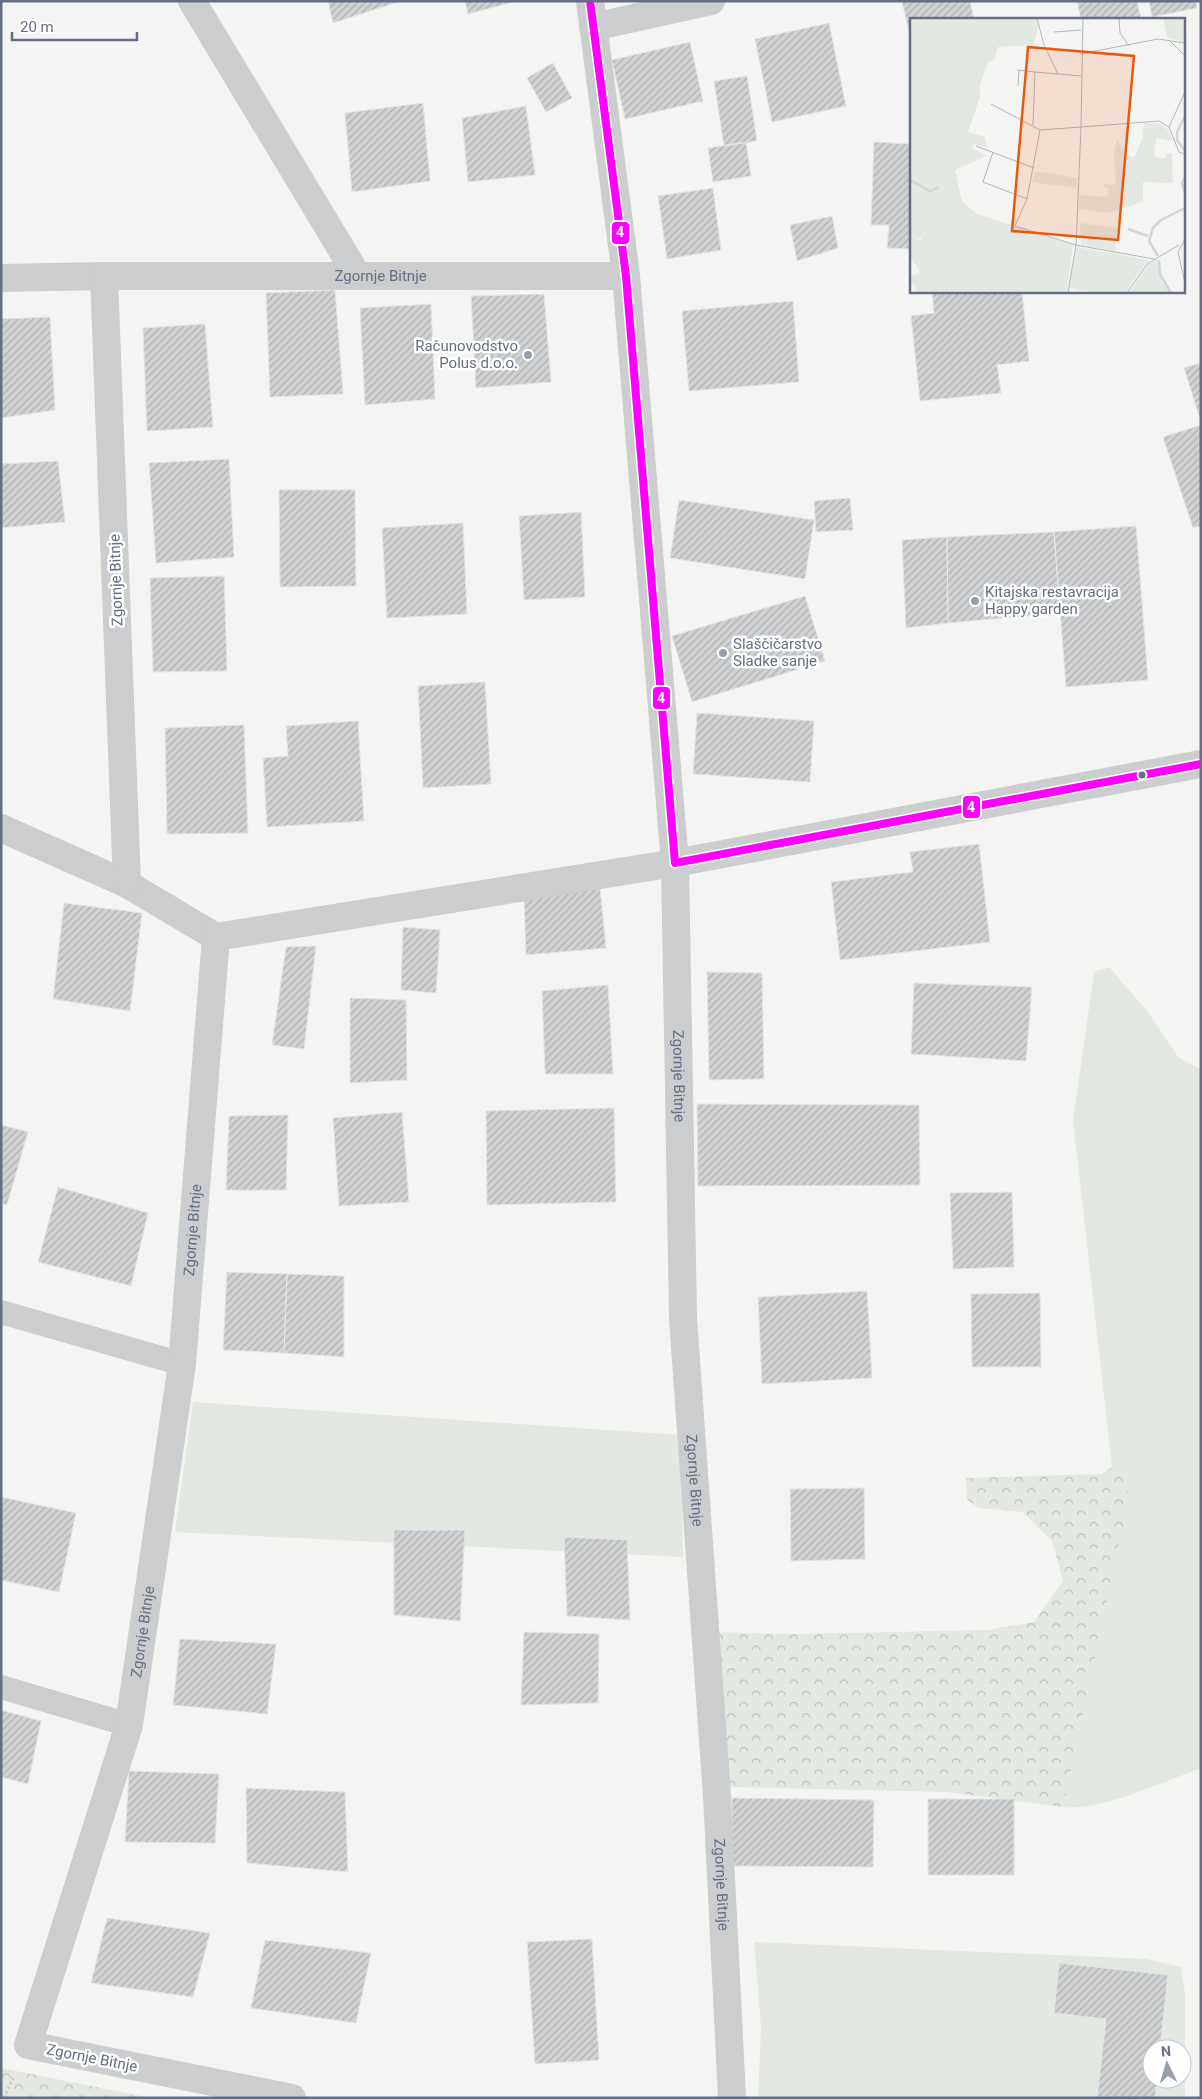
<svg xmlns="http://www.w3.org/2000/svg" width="1202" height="2099" viewBox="0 0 1202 2099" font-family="Roboto,sans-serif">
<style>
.green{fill:#e3e8e2;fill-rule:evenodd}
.forest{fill:url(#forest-crowns)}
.building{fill:url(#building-hatch);stroke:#e4e4e3}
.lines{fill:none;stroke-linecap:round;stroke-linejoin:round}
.path{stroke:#cacacb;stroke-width:3;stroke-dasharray:2.5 2.5;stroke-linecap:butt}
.service{stroke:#cccdce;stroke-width:24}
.minor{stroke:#cccdce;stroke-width:28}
.bus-1-casing{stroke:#fff;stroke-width:11}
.bus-1{stroke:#f0f;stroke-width:8}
.poi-dot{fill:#979daa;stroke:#fff;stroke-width:2}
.bus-dot{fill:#656e83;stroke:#fff;stroke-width:2}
.labels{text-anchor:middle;stroke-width:5;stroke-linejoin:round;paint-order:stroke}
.street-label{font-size:15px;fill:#656e83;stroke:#fff}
.poi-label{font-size:15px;fill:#656e83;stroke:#fff;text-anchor:start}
.inset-river{fill:none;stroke:#d1d6da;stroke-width:2.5}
.inset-road{fill:none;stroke:#b2b7bf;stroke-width:1}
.view{fill:#e8590c;fill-opacity:0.15;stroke:#e8590c;stroke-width:2.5}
.inset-edge{fill:none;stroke:#656e83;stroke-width:2.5}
.line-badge{stroke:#fff;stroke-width:2}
.badge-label{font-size:14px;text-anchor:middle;font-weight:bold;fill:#fff}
</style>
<defs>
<pattern id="forest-crowns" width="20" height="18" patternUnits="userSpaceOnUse" patternTransform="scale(1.25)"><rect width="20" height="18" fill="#e3e8e2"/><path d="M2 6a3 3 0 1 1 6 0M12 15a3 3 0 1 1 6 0" fill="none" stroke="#bcc0bd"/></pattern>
<pattern id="building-hatch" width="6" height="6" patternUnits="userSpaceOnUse" patternTransform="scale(1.25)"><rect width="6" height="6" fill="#d1d2d3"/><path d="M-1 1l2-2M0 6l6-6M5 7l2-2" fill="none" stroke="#adafb1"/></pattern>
</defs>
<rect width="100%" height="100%" fill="#f4f5f3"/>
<path class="green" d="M1109,967L1147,1011L1179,1058L1201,1069V1768C1165,1781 1099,1812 1063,1807L1129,1499L1126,1482L1112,1467L1073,1121L1094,972Z
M193,1402L681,1435L683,1557L175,1532Z
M754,1942L1147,1959L1181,1967L1185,1993V2098H758L761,2027ZM1152,2049H1182V2079H1152Z"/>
<path class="forest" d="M1112,1467L1126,1482L1129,1499L1063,1807L947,1792L728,1787L714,1632L795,1634L988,1630L1034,1622L1063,1581L1052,1541L1023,1512L979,1508L967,1500L966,1478L1102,1474Z
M1,2068L152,2098H1Z"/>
<path class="building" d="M328,1H401L333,23Z
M465,1H517L468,14Z
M902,1H970L974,19H911V41Z
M1077,1H1137L1141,19H1081Z
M1149,1H1196L1197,8L1152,17Z
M829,23L846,106L772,122L755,39Z
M690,42L703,101L625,119L612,60Z
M553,63L572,98L546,112L527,78Z
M747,76L757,141L724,146L714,81Z
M423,103L430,181L352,192L345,113Z
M526,106L535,175L468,182L462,118Z
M746,142L751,176L713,182L708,148Z
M874,142L911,144V249L887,248L889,225H871Z
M713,188L721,250L667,259L658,196Z
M832,216L838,248L797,261L790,225Z
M335,290L343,394L270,397L266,293Z
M932,291H1022L1029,361L997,365L1001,393L920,401L911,316L934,313Z
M544,294L551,382L476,388L471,296Z
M793,301L799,382L689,391L682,311Z
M431,304L435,399L365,405L360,308Z
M50,317L55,410L1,418V319Z
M205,324L213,427L147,431L143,328Z
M1201,363V422L1184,368Z
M1201,425V526L1193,528L1163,437Z
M229,459L234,557L156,563L149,463Z
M58,461L65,522L1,528V464Z
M279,490H355L356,586L280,587Z
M850,498L853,530L816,532L814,501Z
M679,500L814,520L805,579L670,558Z
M581,512L585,597L524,600L519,516Z
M463,523L467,614L387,618L382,528Z
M1136,526L1148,680L1066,687L1054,532Z
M1054,532L1060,613L948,623L947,537Z
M947,537L948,623L906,628L902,540Z
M224,576L227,671L153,672L150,578Z
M805,596L825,661L692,702L672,636Z
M485,682L491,784L423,788L418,686Z
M697,713L814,721L810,782L693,774Z
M358,721L364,821L267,827L263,758L288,756L286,726Z
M244,725L248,833L167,834L165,728Z
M979,844L990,942L840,960L831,882L913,872L910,852Z
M600,888L606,948L526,955L524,899Z
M64,903L142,913L130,1011L53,999Z
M403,927L440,930L436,993L401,990Z
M316,946L304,1049L272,1045L286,947Z
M707,972L762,973L764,1079L709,1080Z
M914,983L1032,987L1026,1061L911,1054Z
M608,985L613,1074H545L542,991Z
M350,998L406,1000L407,1080L350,1083Z
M697,1104L919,1105L920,1185L698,1186Z
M614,1108L616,1202L487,1205L486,1111Z
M402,1112L409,1202L339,1206L333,1118Z
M288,1115L286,1190H226L229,1116Z
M1,1125L28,1132L7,1205L1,1203Z
M58,1187L148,1213L131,1286L38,1262Z
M1012,1192L1014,1267L953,1269L950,1193Z
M227,1272L287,1274L284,1353L223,1350Z
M287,1274L344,1276V1357L284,1353Z
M867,1291L872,1378L762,1384L758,1297Z
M1040,1293L1041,1367H972L971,1294Z
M864,1488L865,1559L791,1561L790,1489Z
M1,1497L76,1513L59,1592L1,1580Z
M394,1530H465L460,1621L394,1615Z
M564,1537L627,1540L630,1620L567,1616Z
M524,1632L599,1634L598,1703L521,1705Z
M180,1639L276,1644L267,1714L173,1705Z
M1,1710L41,1721L28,1784L1,1777Z
M129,1771L219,1774L215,1843L125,1842Z
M246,1788L345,1792L348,1872L247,1863Z
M732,1798L874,1800L873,1867L732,1866Z
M928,1799H1014V1875H928Z
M107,1918L210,1933L193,1997L91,1983Z
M592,1939L599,2060L535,2064L527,1942Z
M265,1940L371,1953L356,2023L251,2008Z
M1059,1963L1168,1975L1160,2049H1152V2079H1157L1155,2098H1097L1106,2019L1054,2013Z"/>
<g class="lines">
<path class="path" d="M4,2098L14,2076"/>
<path class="service" d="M1,1312L182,1364
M1,1687L129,1725"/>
<g class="minor">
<path d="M192,1L357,275"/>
<path d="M590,1L626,276L675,863L1201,764"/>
<path d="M593,27L711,1"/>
<path d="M1,278L104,276"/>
<path d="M1,828L127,884L216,937"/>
<path id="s1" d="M127,884L104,276H626"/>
<path id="s2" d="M292,2098L28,2045L129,1725L182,1364L216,937L675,863L683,1318L717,1796L732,2098"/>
</g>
<defs>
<path id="bus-1" d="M590,1L626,276L675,863L1201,764"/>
</defs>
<use href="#bus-1" class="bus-1-casing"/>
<use href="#bus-1" class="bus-1"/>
</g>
<g class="poi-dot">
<circle cx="528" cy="355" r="5"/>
<circle cx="975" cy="601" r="5"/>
<circle cx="723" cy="653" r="5"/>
</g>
<circle class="bus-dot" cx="1142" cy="775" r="4.5"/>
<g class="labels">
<g class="street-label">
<text dy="5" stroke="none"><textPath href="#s1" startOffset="885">Zgornje Bitnje</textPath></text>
<text transform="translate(116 580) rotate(-92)" y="5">Zgornje Bitnje</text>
<text dy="5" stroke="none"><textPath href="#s2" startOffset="2076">Zgornje Bitnje</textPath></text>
<text dy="5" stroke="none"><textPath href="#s2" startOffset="1104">Zgornje Bitnje</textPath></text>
<text dy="5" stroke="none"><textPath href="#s2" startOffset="2481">Zgornje Bitnje</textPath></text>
<text dy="5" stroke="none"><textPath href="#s2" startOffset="699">Zgornje Bitnje</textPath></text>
<text dy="5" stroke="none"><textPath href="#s2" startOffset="2886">Zgornje Bitnje</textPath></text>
<text transform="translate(92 2058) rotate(11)" y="5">Zgornje Bitnje</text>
</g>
<g class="poi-label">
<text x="518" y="351" text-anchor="end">Računovodstvo<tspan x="518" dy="17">Polus d.o.o.</tspan></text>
<text x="985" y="597">Kitajska restavracija<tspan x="985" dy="17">Happy garden</tspan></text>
<text x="733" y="649">Slaščičarstvo<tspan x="733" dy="17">Sladke sanje</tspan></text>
</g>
</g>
<g transform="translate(910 18)">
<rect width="275" height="275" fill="#f4f5f3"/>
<path d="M253,0H275V24L257,19ZM0,94L9,97L11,113L30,156L25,168L21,169L0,157ZM234,105H249L258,112L263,123L247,120L244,130L245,139L255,140L256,135L262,136L263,165L233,164V184L198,195L206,169L204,135L207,122L218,138L224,139L232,122ZM125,153L167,160L166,170L122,164ZM0,166L9,172L5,182L18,193L20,204L10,222L0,215ZM170,205L207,210L205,233L171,227ZM165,237L218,242L235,246L215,275H188L159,270ZM248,241L252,264L261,275H219L238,246Z" fill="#e3e8e2"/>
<path d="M0,0H126L129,8L123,27L88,29L85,41L78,44L70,67V79L58,114L75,119L77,130L64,126L62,130L77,138L45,152L52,183L67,196L163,227L157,275H5L6,268L0,264V258L9,255V251L0,239V215L8,222L12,221L19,204L18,193L5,182L9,172L0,166V157L21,169L30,156L11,113L9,97L0,94ZM192,166L206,167L198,195L169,191V177L197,179L199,172ZM166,229L240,242L235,246L165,237Z" fill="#e3e8e2"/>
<path class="inset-river" d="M275,98L267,114V122L275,133M275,159L272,165L275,175M0,162L20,173L29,169M218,211L238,218M248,238L239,223L243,210L251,202L275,190M249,242L250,256L261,275"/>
<path class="inset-road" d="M127,0L134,27L148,56M173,0L171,109L249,103L259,109L269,134L275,136M209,0L210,15L219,28M144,14L171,12M259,22L275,38M170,36L248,21L275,25M107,52L125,54M108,68L109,53M81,86L130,112M123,107L125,54L171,58M259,109L275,74M66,128L124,150M83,134L73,164L117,181M275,221L268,234L275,265M158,275L166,227L171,109L130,112L117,181L105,208L131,216L166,227L171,228L244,241M217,275L237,246L269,227"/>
<path class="view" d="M118,29L224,38L208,222L102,213Z"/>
<rect width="275" height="275" class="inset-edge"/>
</g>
<g class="line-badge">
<rect x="611" y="221" width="19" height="24" rx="5" fill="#f0f"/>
<rect x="652" y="686" width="19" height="24" rx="5" fill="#f0f"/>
<rect x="962" y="795" width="19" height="24" rx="5" fill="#f0f"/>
</g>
<g class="badge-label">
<text x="620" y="237">4</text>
<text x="661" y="703">4</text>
<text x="971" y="812">4</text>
</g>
<rect width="1202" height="2099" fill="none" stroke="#656e83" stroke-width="5"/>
<g transform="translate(1167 2064) rotate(355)"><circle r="24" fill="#ffffff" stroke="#c1c5cd"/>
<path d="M0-4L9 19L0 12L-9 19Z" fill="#979daa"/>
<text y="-8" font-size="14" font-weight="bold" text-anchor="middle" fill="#656e83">N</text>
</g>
<path d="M12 32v8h125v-8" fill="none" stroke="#656e83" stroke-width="2.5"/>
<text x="20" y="32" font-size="15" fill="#656e83" stroke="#ffffff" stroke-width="4" paint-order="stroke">20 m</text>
</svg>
